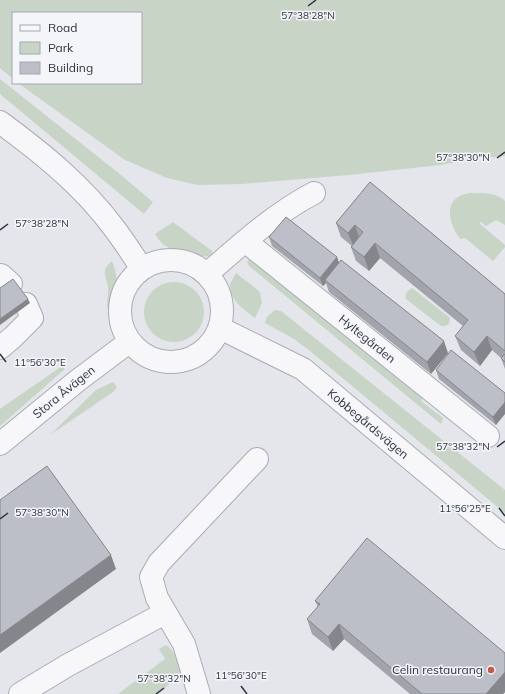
<svg xmlns="http://www.w3.org/2000/svg" width="505" height="694" viewBox="0 0 505 694" font-family="Mulish,sans-serif">
<style>
.green{fill:#c8d4c6}
.lines{fill:none;stroke-linecap:round;stroke-linejoin:round}
.minor-casing{stroke:#aaacb5;stroke-width:24}
.minor{stroke:#f7f7f9;stroke-width:22}
.wall{fill:#a2a4ab}
.shaded-wall{fill:#84868b}
.building{fill:#bcbfc7;stroke:#84868b}
.ticks{fill:none;stroke:#2e3241;stroke-width:1.5}
.poi-dot{fill:#c15958;stroke:#f4f5f8;stroke-width:1.5}
.labels{text-anchor:middle;stroke-width:3;stroke-linejoin:round;paint-order:stroke}
.street-label{font-size:12px;fill:#2e3241;stroke:#f4f5f8}
.poi-label{font-size:12px;fill:#2e3241;stroke:#f4f5f8;text-anchor:end}
.ticks-label{font-size:10px;text-anchor:middle;fill:#2e3241;stroke:#f4f5f8;stroke-width:3;stroke-linejoin:round;paint-order:stroke}
</style>
<rect width="100%" height="100%" fill="#e4e6eb"/>
<path class="green" d="M0,0H505V156L480,158L440,165L349,175L242,184L197,185L167,178L125,160L18,83H141V13H13V79L0,68Z
M0,79L116,171L153,202L144,214L0,94Z
M469,193C482,193 496,192 505,201V225L496,220L486,226L481,222L479,223L505,245V247L493,261L465,238L460,239C448,222 442,198 469,193Z
M173,222L212,251V255C200,260 170,252 161,242C159,240 157,237 155,234Z
M250,258L424,396L421,401L443,418L441,424L249,266L247,262Z
M112,261C119,278 119,293 109,308L107,307C107,300 109,293 108,287C106,275 100,271 112,261Z
M236,273L260,292L262,303L255,318C243,309 230,300 230,284Z
M144 312a30 30 0 1 1 60 0a30 30 0 1 1-60 0Z
M412,288L450,318L449,324L445,326H441L406,299C404,293 408,291 412,288Z
M275,310L281,311L505,490V513L310,351L294,339L265,323L267,317Z
M62,366L65,369L0,426V409Z
M113,382L117,387L113,392L50,435L96,390Z
M166,645C174,650 179,663 181,672L159,694H118L165,659L159,649Z"/>
<g class="lines">
<defs>
<path id="minor" d="M0,122C42,153 83,186 114,228C124,241 133,255 142,269
M245,241L488,436
M120 311a51 51 0 1 1 102 0a51 51 0 1 1-102 0Z
M207,274C240,245 274,214 314,193
M0,276L1,275L11,284
M220,328L303,369L505,538
M0,348L13,337L32,318L26,304
M0,444L77,381L129,342
M20,694L68,665L165,613
M199,694L184,644L157,598L151,577L159,563L257,459"/>
</defs>
<use href="#minor" class="minor-casing"/>
<use href="#minor" class="minor"/>
</g>
<path class="wall" d="M370,182L505,294V369L501,358L492,350L480,366L461,350L455,336L463,326L380,258L369,271L356,261L351,247L352,246L341,237L336,223Z
M269,237L337,257L339,263L448,353L431,374L329,292L326,283L323,286L272,246Z
M436,370L505,393L496,425L439,379Z
M315,601L505,692L503,694H410L344,639L333,651L312,634L307,619L318,607Z"/>
<path class="shaded-wall" d="M355,225L360,240L354,247L348,233Z
M375,243L380,258L369,271L364,257Z
M337,257L340,266L325,280L326,283L323,286L320,278Z
M28,299L30,303L0,325V319Z
M487,336L492,350L480,366L474,352Z
M444,341L448,353L431,374L427,362Z
M505,402V414L496,425L493,417Z
M111,555L116,569L0,653V635Z
M339,624L344,639L333,651L328,637Z
M505,672V692L503,694H486Z"/>
<path class="building" d="M370,182L505,294V351L487,336L474,352L455,336L468,320L375,243L364,257L351,247L363,232L355,225L348,233L336,223Z
M286,217L337,257L320,278L269,237Z
M341,260L444,341L427,362L325,280Z
M13,279L28,299L0,319V288Z
M451,350L505,393V402L493,417L436,370Z
M505,354V362L501,358Z
M47,466L111,555L0,635V500Z
M367,538L505,653V672L486,694H422L339,624L328,637L307,619L320,604L315,601Z"/>
<path class="ticks" d="M308,6L316,0M497,158L505,152M0,230L8,224M0,354L6,362M497,447L505,441M499,508L505,516M0,519L8,513M241,686L247,694M156,694L164,688"/>
<circle class="poi-dot" cx="491" cy="670" r="4"/>
<g class="labels">
<g class="street-label">
<text transform="translate(367 339) rotate(39)" y="4">Hyltegården</text>
<text transform="translate(64 392) rotate(-39)" y="4">Stora Åvägen</text>
<text transform="translate(368 424) rotate(40)" y="4">Kobbegårdsvägen</text>
</g>
<g class="poi-label">
<text x="483" y="674">Celin restaurang</text>
</g>
</g>
<g class="ticks-label">
<text x="308" y="19">57°38'28"N</text>
<text x="463" y="161">57°38'30"N</text>
<text x="42" y="227">57°38'28"N</text>
<text x="40" y="366">11°56'30"E</text>
<text x="463" y="450">57°38'32"N</text>
<text x="465" y="512">11°56'25"E</text>
<text x="42" y="516">57°38'30"N</text>
<text x="241" y="679">11°56'30"E</text>
<text x="164" y="682">57°38'32"N</text>
</g>
<rect x="12" y="12" width="130" height="72" fill="#f4f5f8" stroke="#a5a7af"/>
<rect x="20" y="25" width="20" height="6" fill="#f7f7f9" stroke="#a5a7af"/>
<text x="48" y="32" font-size="12" fill="#2e3241">Road</text>
<rect x="20" y="42" width="20" height="12" fill="#c8d4c6" stroke="#a5a7af"/>
<text x="48" y="52" font-size="12" fill="#2e3241">Park</text>
<rect x="20" y="62" width="20" height="12" fill="#bcbfc7" stroke="#a5a7af"/>
<text x="48" y="72" font-size="12" fill="#2e3241">Building</text>
</svg>
